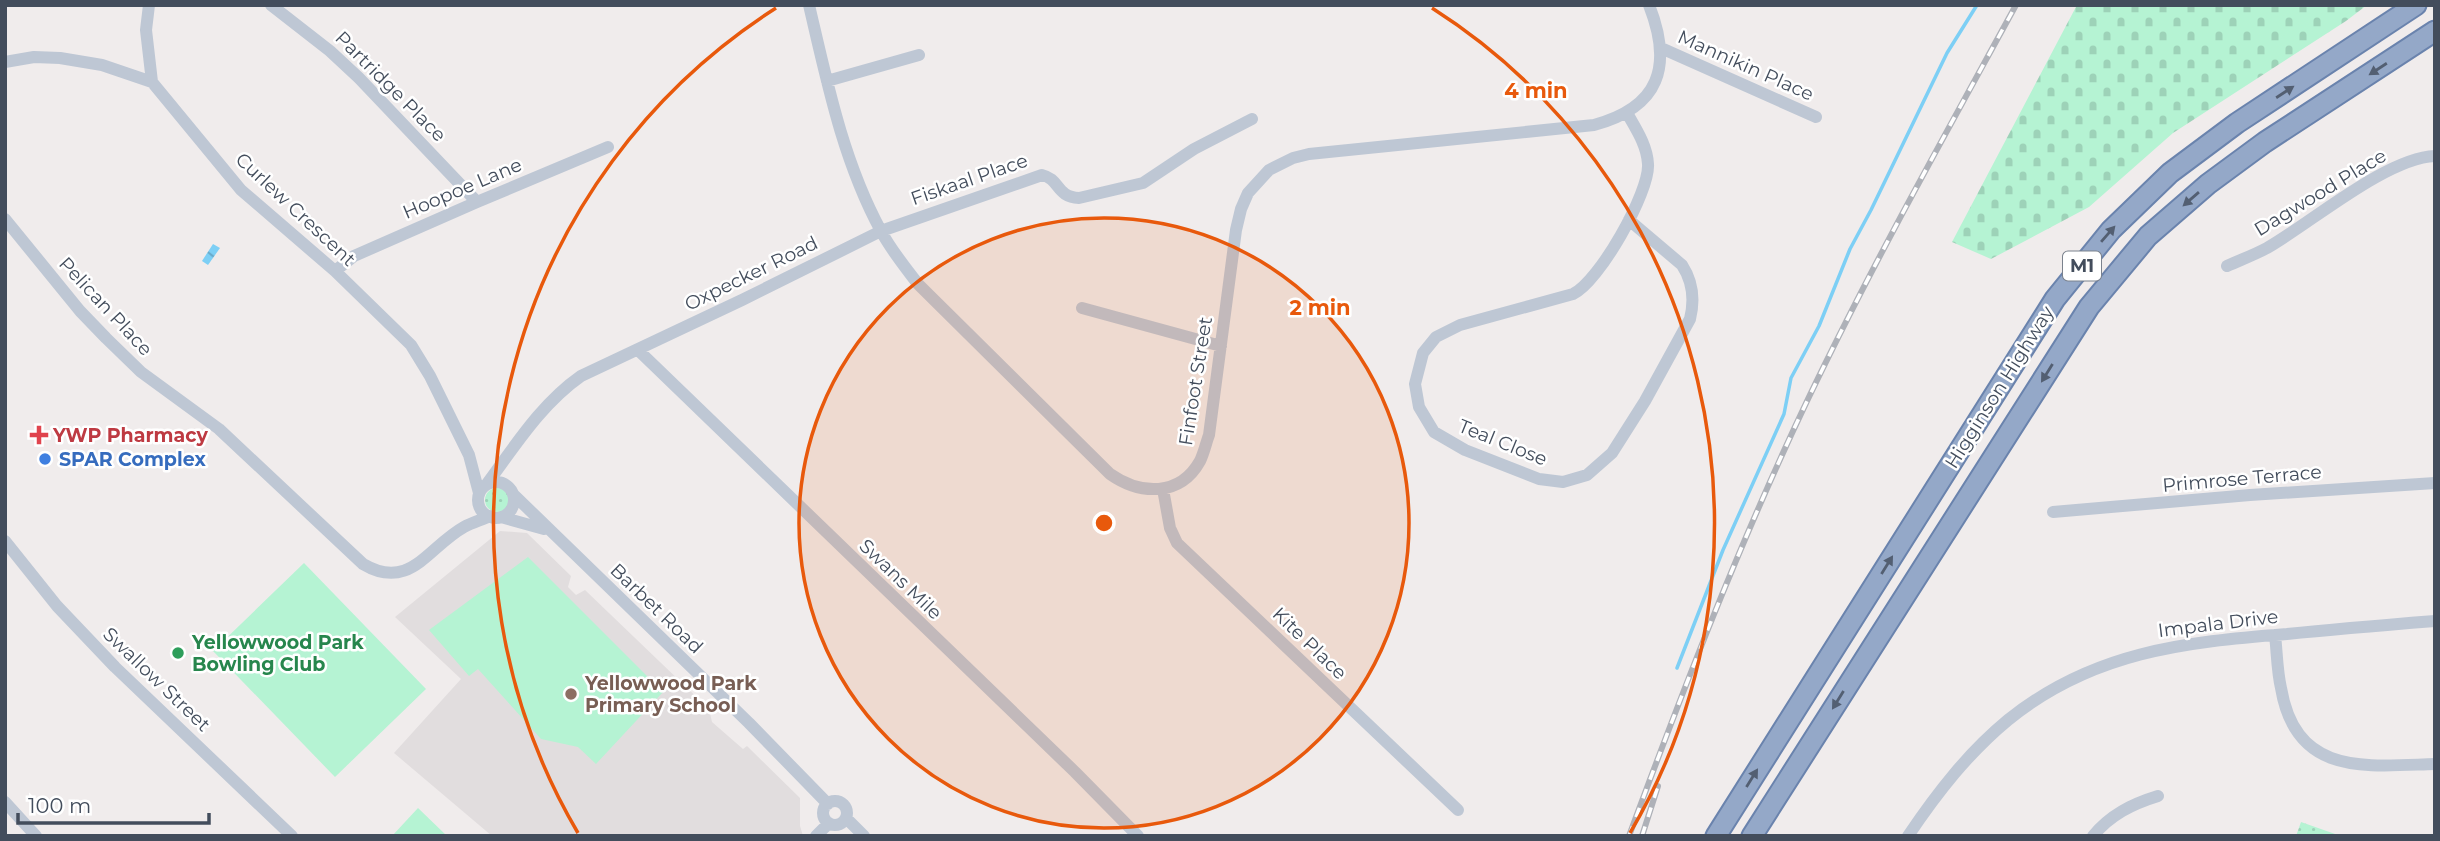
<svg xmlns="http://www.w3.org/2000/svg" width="2440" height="841" viewBox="0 0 2440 841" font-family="Montserrat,sans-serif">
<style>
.education{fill:#e1ddde}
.green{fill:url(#green-dots)}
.cemetery{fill:url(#cemetery-stones)}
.pitch{fill:#b5f3d3}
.water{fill:url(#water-waves)}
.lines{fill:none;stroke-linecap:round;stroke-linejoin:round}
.stream{stroke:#7dcff5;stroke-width:3.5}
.trunk-casing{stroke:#6a83ad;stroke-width:23}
.minor{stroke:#bec7d4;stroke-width:12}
.trunk{stroke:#94a8c8;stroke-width:19}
.rail-casing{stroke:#aeb1b8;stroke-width:6}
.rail{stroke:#fff;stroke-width:3.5;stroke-dasharray:10;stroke-linecap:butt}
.oneway{fill:#535f72}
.ring{fill:none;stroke:#e8590c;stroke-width:3.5}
.health-dot{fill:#e0444e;stroke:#fff;stroke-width:2.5}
.shop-dot{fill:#3f7fe0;stroke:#fff;stroke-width:2.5}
.leisure-dot{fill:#2e9e5b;stroke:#fff;stroke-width:2.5}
.education-dot{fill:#8d6e63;stroke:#fff;stroke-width:2.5}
.labels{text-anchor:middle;stroke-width:5;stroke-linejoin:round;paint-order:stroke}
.shield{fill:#fff;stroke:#7b828d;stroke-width:2}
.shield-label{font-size:18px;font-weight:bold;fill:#434d5c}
.street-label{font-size:19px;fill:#434d5c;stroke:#fff}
.health-label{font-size:19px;font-weight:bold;fill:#be3a42;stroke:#fff;text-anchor:start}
.shop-label{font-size:19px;font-weight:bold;fill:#366cbe;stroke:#fff;text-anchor:start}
.leisure-label{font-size:19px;font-weight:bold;fill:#27864d;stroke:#fff;text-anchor:start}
.education-label{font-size:19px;font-weight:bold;fill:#785e54;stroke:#fff;text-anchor:start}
.centre{fill:#e8590c;stroke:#fff;stroke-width:3.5}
.ring-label{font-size:21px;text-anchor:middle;font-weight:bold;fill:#e8590c;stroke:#fff;stroke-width:5;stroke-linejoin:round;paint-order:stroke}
</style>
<defs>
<pattern id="green-dots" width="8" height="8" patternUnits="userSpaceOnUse" patternTransform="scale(1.75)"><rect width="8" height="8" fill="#b5f3d3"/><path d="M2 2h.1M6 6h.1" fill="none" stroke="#9dd2b8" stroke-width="1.8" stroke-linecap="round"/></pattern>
<pattern id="cemetery-stones" width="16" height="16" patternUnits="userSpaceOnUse" patternTransform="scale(1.75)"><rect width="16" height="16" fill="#b5f3d3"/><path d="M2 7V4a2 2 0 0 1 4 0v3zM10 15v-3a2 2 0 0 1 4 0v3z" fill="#9dd2b8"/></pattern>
<pattern id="water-waves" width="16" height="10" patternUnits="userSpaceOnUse" patternTransform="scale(1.75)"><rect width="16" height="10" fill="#7dcff5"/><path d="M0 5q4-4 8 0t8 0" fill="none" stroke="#68aaca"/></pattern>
</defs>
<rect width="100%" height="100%" fill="#f0ecec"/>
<path class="education" d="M500,531L527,533L571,576L568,587L576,595L585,590L709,709L712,722L743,749L747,746L800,798V826L803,836H492L394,753L461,679L395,617Z"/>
<path class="green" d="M485 500a12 12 0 1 1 24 0a12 12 0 1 1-24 0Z
M2301,822L2338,835L2341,836H2296Z"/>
<path class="cemetery" d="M2077,5H2367L2346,21L2173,133L2089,207L1991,259L1952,242Z"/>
<path class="pitch" d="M528,557L663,692L596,764L578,747L541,739L478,669L469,676L429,630Z
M304,563L426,689L335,777L213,651Z
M418,808L447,836H392Z"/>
<path class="water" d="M213,244L220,248L208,265L202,261Z"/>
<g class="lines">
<path class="stream" d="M1677,668L1723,550L1784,414L1791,378L1819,326L1850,249L1871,210L1947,53L1977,5"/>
<defs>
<path id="trunk" d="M1716,836L2055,299L2111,230L2170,173L2237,123L2416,5
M1752,836L2089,307L2148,236L2208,184L2265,142L2435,31"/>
</defs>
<use href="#trunk" class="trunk-casing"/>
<path class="minor" d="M149,5L146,30L152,82
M271,5L330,51L359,78L477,202
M809,5C827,82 843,161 881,231C891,250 905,267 918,284L1110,474C1140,495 1180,497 1200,461C1204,453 1206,443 1209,435L1236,230L1241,209L1248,193L1269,170L1293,158L1309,154L1594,125C1660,107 1673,66 1649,5
M1661,48L1816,117
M5,62L34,57L60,58L102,65L152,82L241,190L335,271L411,345L430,376L469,455L479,493
M827,81L919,55
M1627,113C1636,129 1647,145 1648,164C1650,192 1599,282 1573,294L1460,325L1436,337L1423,353L1415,384L1419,407L1434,432L1465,450L1539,479L1563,482L1587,475L1612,453L1645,401L1690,319C1695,299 1693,282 1682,265L1629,220
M5,219L80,311L106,338L141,372L219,429L363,564C410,592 428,547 464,527C471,523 481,520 490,516
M2227,266C2240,260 2254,255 2267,248C2311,223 2386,158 2435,156
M335,271L354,256L477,202L608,147
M1082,308L1221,346
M638,350L1075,772L1138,836
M478 500a18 18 0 1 1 36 0a18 18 0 1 1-36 0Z
M486,485C515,446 541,404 581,376L742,300L881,231L1042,175C1060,179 1056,197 1079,198L1143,183L1194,149L1252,119
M1163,489L1170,528L1177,543L1458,810
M514,495L749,723L828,804
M2053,512L2250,495L2435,483
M501,517L544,529
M5,541L57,606L115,667L292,836
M2275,635C2277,652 2277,671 2281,688C2296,777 2366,766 2435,764
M823 813a12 12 0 1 1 24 0a12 12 0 1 1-24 0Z
M5,802L36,836
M846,818L864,836
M816,836L829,823
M1908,836C1937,793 1968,753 2008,720C2092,652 2184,642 2287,634C2336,629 2385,625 2435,621
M2093,836C2110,815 2132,804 2158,796"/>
<use href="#trunk" class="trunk"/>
<defs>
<path id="rail" d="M1629,836C1684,687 1740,542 1808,399C1872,265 1945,135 2016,5
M1642,836L1658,786"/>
</defs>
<use href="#rail" class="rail-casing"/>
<use href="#rail" class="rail"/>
</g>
<defs><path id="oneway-solid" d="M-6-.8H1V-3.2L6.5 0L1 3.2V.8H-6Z" transform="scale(1.75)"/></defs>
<g class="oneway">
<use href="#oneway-solid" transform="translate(2378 69) rotate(147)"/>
<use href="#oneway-solid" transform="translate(2285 92) rotate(-33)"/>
<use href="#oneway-solid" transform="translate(2191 199) rotate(139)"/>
<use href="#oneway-solid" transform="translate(2108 234) rotate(-49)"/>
<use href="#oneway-solid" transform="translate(2047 373) rotate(122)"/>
<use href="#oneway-solid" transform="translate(1887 565) rotate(-58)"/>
<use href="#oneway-solid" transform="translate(1838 700) rotate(122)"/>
<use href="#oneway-solid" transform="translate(1752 778) rotate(-58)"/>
</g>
<circle cx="1104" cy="523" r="305" fill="#e8590c" fill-opacity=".12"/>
<g class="ring">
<circle cx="1104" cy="523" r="305"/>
<path d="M578 833A611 611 0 0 1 776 8M1432 8A611 611 0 0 1 1630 833"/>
</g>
<path class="health-dot" d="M35.5 424.5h7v7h7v7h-7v7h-7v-7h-7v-7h7z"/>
<circle class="shop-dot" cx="45" cy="459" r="7"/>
<circle class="leisure-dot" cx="178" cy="653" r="7"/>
<circle class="education-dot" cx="571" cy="694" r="7"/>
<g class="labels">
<rect class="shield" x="2063" y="251.5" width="38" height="29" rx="5"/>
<g class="shield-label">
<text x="2082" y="272">M1</text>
</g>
<g class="street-label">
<text transform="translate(1746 65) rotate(24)" y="7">Mannikin Place</text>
<text transform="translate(391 86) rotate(45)" y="7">Partridge Place</text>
<text transform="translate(969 179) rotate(-19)" y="7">Fiskaal Place</text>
<text transform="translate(462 188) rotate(-23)" y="7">Hoopoe Lane</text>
<text transform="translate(2320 192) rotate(-31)" y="7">Dagwood Place</text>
<text transform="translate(296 209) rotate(43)" y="7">Curlew Crescent</text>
<text transform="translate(751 273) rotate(-26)" y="7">Oxpecker Road</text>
<text transform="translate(106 306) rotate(47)" y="7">Pelican Place</text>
<text transform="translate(1195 381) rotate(-81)" y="7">Finfoot Street</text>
<text transform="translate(1999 387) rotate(-58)" y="7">Higginson Highway</text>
<text transform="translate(1503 442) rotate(22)" y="7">Teal Close</text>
<text transform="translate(2242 478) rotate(-5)" y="7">Primrose Terrace</text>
<text transform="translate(901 579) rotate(44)" y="7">Swans Mile</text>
<text transform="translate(657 608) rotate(44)" y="7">Barbet Road</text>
<text transform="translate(2218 623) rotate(-7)" y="7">Impala Drive</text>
<text transform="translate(1310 643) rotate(44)" y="7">Kite Place</text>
<text transform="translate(157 679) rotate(44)" y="7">Swallow Street</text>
</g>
<g class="health-label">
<text x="53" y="442">YWP Pharmacy</text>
</g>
<g class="shop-label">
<text x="59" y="466">SPAR Complex</text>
</g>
<g class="leisure-label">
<text x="192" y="649">Yellowwood Park<tspan x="192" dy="22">Bowling Club</tspan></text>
</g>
<g class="education-label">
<text x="585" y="690">Yellowwood Park<tspan x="585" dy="22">Primary School</tspan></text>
</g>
</g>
<circle cx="1104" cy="523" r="10" class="centre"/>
<g class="ring-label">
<text x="1536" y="98">4 min</text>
<text x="1320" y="315">2 min</text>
</g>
<rect width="2440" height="841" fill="none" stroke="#434d5c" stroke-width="14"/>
<path d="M18 813v10h191v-10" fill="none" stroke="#434d5c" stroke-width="3.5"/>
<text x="28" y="813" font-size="21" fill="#434d5c" stroke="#ffffff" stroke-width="5" paint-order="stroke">100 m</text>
</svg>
